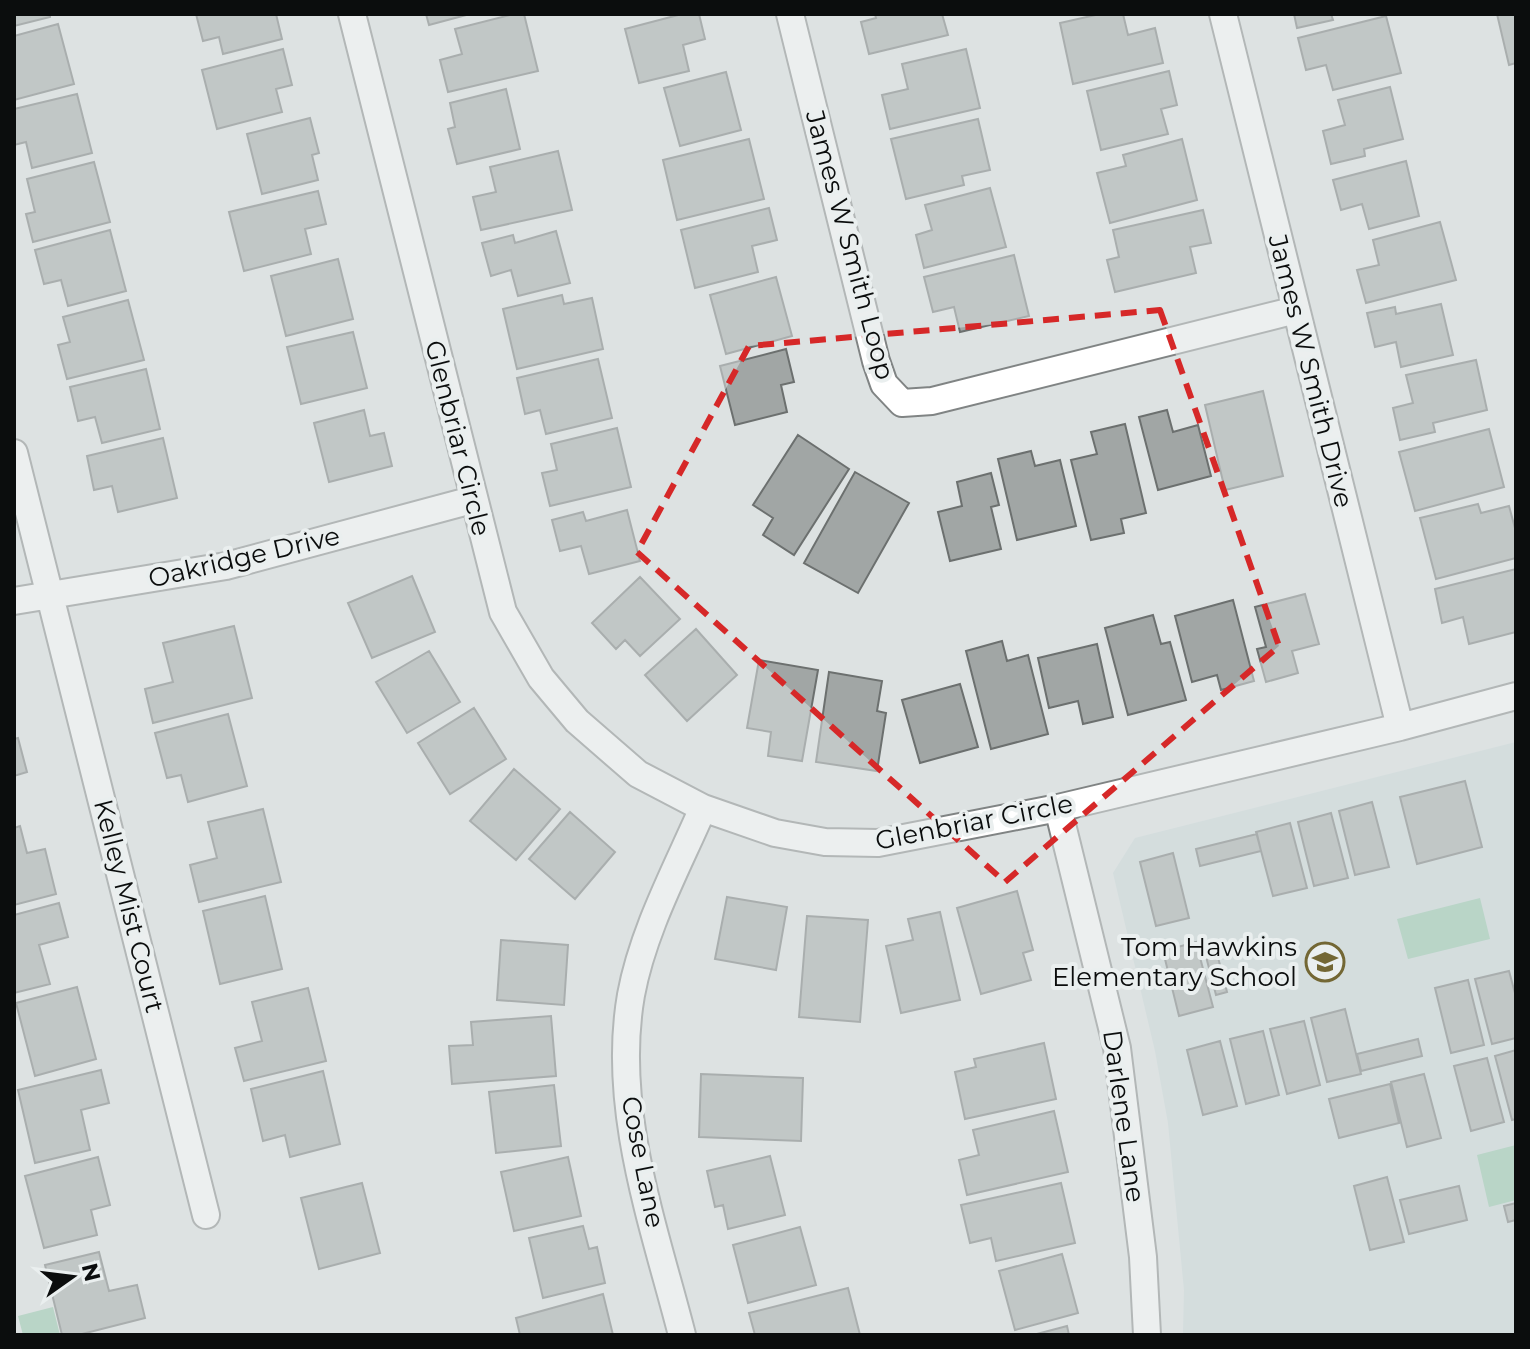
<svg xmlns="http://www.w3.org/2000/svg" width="1530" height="1349" viewBox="0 0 1530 1349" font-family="Montserrat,sans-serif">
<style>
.built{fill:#c9d7d8}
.green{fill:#8ec5a6}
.building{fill:#a1a6a5;stroke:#6c706f;stroke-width:2}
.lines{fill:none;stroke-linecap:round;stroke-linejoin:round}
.minor-casing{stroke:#808484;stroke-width:30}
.minor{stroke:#fff;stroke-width:26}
.marked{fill:none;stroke:#d62828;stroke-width:6;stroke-dasharray:16 10;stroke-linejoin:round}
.labels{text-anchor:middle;stroke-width:8;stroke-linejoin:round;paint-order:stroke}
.street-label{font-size:26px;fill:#0b0d0d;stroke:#eaefef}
.poi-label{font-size:26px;fill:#0b0d0d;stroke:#eaefef;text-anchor:end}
</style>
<rect width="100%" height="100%" fill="#dde2e2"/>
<path class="built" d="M1516,742V1335H1183L1184,1290L1168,1123L1155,1051L1113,873L1135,838Z"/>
<path class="green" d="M1480,898L1490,939L1408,959L1397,919Z
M1516,1145V1200L1489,1207L1477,1155Z
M53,1307L60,1335H23L18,1316Z"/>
<path class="building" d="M14,14H50V17L14,26Z
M196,14H276L282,39L223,54L219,37L203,41Z
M426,14H470L429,25Z
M514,14H524L538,71L448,92L440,60L462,54L455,29Z
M682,14H699L705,39L683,45L689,71L639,83L625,29Z
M875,14H942L948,35L869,54L861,22L876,18Z
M1100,14H1123L1128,35L1155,28L1163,63L1073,84L1060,23Z
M1294,14H1331L1333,20L1297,28Z
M1497,14H1516V63L1509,65Z
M1386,16L1401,73L1333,90L1326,65L1306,70L1298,38Z
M58,24L74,84L14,100V36Z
M283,49L292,85L276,89L282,112L217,129L202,70Z
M966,49L980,108L890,129L882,95L908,89L902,64Z
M1169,71L1177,105L1161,109L1168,134L1101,150L1087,91Z
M726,72L741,130L680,146L664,88Z
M1390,87L1403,139L1364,149L1365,156L1331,164L1323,131L1345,125L1338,100Z
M506,89L520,149L457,164L448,129L455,127L450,103Z
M77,94L92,153L32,168L26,142L14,145V109Z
M310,118L319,153L312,155L318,180L262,194L247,134Z
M978,119L990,170L962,176L964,185L906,199L891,139Z
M749,139L764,199L677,220L663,160Z
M1182,139L1197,200L1110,223L1097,173L1126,166L1123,155Z
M558,151L572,210L481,230L473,197L496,192L490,167Z
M1406,161L1419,216L1369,229L1362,204L1341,210L1333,180Z
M94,162L110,222L33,242L26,214L35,212L27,179Z
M990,188L1006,247L924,268L916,235L932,230L925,205Z
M318,191L326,224L305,229L311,254L244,271L229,212Z
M769,208L777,240L752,246L758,272L695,288L681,230Z
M1203,210L1211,243L1190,247L1196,273L1115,292L1107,260L1119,257L1113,230Z
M1440,222L1456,280L1366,303L1357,270L1379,265L1373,240Z
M110,230L126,291L68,306L61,280L44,284L35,250Z
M556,231L570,283L518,296L511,270L491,276L482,243L513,235L515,243Z
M1014,255L1029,316L960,332L954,307L933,312L924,277Z
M338,259L353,319L286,336L271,276Z
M776,277L792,336L726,354L710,295Z
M562,295L564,304L592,298L603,349L517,369L503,309Z
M128,300L144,360L67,379L58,345L70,342L63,317Z
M1441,304L1453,355L1401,367L1396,342L1375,347L1367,313L1395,307L1396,314Z
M353,332L367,388L301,404L287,347Z
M786,349L794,382L781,385L787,412L735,425L720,366Z
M598,359L612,418L546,434L540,410L525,414L517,378Z
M1476,360L1487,410L1433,423L1435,432L1400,440L1393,408L1413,403L1406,375Z
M146,369L160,429L102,443L95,417L78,421L70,387Z
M1263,391L1283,476L1225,490L1205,405Z
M364,410L370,436L384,433L392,466L329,482L314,423Z
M1167,410L1173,432L1198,425L1211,476L1158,490L1139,417Z
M1125,424L1146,513L1121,519L1124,533L1091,540L1071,460L1097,454L1091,432Z
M617,428L631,487L550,506L542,473L557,470L551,444Z
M1489,429L1504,487L1415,511L1399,452Z
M798,435L849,469L794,555L763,535L773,518L753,505Z
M163,438L177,498L118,512L112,486L94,490L87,456Z
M1031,451L1035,466L1060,460L1076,526L1017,540L998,459Z
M855,472L909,503L858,593L804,563Z
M991,473L999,505L991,507L1001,549L950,561L938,512L962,506L957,482Z
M1478,504L1481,513L1509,506L1516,532V558L1436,579L1420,518Z
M627,510L640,561L589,574L581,546L560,551L552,520L583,512L586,521Z
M1516,569V632L1469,644L1463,617L1442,623L1435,589Z
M412,576L435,632L372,658L348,603Z
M640,577L680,619L640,656L625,640L616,649L592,623Z
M1305,594L1319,644L1292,651L1298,673L1266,682L1257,649L1266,647L1255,607Z
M1233,600L1254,681L1221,690L1217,675L1192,682L1175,616Z
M1153,615L1161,644L1170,642L1186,700L1128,715L1105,628Z
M234,626L252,698L153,723L145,689L173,682L163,643Z
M696,629L737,675L687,721L645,675Z
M1002,641L1007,661L1028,655L1048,734L991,749L966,651Z
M1097,644L1113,717L1083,724L1078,701L1049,708L1038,658Z
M429,651L460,702L407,733L376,682Z
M759,660L818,670L802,761L768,756L771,732L747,728Z
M829,672L882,681L877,711L886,713L877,771L816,762Z
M960,684L978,747L920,763L902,700Z
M474,708L506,759L450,794L418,743Z
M228,714L247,786L188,802L181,775L167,778L155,733Z
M18,738L27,772L14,776V739Z
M514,769L560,809L516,860L470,821Z
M1465,781L1482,847L1417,864L1400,797Z
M1372,802L1389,867L1355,875L1339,811Z
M263,809L281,882L199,902L190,865L217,858L208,822Z
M570,812L615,852L575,899L529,859Z
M1331,813L1348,878L1314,886L1298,822Z
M1290,823L1307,888L1273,896L1256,832Z
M20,826L27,853L45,849L56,894L14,905V828Z
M1257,834L1261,851L1200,866L1196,849Z
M1173,853L1189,918L1156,926L1140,862Z
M1017,891L1033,950L1023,953L1031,980L981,994L957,908Z
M265,896L282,969L220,984L203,911Z
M727,897L787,907L776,970L715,959Z
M59,903L68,937L39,945L50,984L14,993V915Z
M940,912L960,1000L901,1013L886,946L913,940L908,919Z
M807,916L868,920L860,1022L799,1017Z
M501,940L568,945L564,1005L497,1000Z
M1196,942L1213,1007L1179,1016L1163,951Z
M1214,942L1227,992L1216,995L1203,945Z
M1509,971L1516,997V1038L1492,1044L1475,979Z
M1468,980L1484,1045L1451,1053L1435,988Z
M77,987L96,1059L35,1076L16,1003Z
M308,988L326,1061L244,1081L235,1048L262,1041L252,1002Z
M1345,1009L1361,1074L1327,1082L1311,1018Z
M551,1016L556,1076L452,1084L449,1046L473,1045L471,1022Z
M1304,1021L1320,1085L1287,1094L1270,1029Z
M1263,1031L1279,1095L1246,1104L1230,1039Z
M1418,1039L1422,1056L1361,1071L1357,1054Z
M1220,1041L1237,1106L1203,1115L1187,1050Z
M1044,1043L1056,1099L965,1119L955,1072L976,1067L974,1059Z
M1516,1050V1119L1512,1120L1495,1056Z
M1487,1058L1504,1122L1471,1131L1454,1066Z
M101,1070L109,1103L81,1110L90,1150L35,1163L18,1090Z
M323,1071L340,1144L290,1157L285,1135L263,1141L251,1089Z
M701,1074L803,1078L801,1141L699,1137Z
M1424,1074L1441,1138L1407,1147L1391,1082Z
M1390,1084L1399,1123L1339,1138L1329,1099Z
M554,1085L561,1146L496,1153L489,1092Z
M1054,1111L1068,1172L967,1195L959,1160L979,1155L973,1130Z
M770,1156L785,1215L728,1229L723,1205L715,1207L707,1171Z
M98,1157L110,1205L91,1210L97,1235L44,1248L25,1176Z
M568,1157L581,1216L514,1231L501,1172Z
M1387,1177L1404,1242L1370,1250L1354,1186Z
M362,1183L380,1253L319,1269L301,1198Z
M1061,1183L1075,1243L996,1261L991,1238L970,1243L961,1205Z
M1459,1186L1467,1220L1409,1234L1400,1200Z
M1516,1203V1220L1508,1222L1504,1206Z
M583,1226L589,1249L597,1247L605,1283L543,1298L529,1238Z
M800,1227L816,1285L748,1303L733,1245Z
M99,1252L109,1291L137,1285L145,1318L78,1335H62L45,1265Z
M1062,1254L1078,1313L1015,1330L999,1271Z
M848,1288L860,1335H755L749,1313Z
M603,1294L613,1335H520L516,1318Z
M1067,1326L1069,1335H1033Z"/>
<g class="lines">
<defs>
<path id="minor" d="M352,14L503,612L541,678L577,721L638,774L703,808L775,833L825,842L878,843L1058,808L1400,727L1516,696
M790,14L876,361L884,384L902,403L932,401L1296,310
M1223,14L1400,727
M14,453L206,1215
M14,601L226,566L472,500
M1058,808L1117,1048L1143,1257L1147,1335
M682,1335C654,1226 611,1109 631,995C643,930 677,868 703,808"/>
</defs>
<use href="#minor" class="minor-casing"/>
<use href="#minor" class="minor"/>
</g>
<path d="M0 0H1530V1349H0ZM1160,310L1279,646L1005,882L637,552L749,346Z" fill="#dde2e2" fill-opacity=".55" fill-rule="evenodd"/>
<path class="marked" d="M1160,310L1279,646L1005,882L637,552L749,346Z"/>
<defs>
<symbol id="school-ring" viewBox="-11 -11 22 22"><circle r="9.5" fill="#eaefef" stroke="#736734" stroke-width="1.5"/><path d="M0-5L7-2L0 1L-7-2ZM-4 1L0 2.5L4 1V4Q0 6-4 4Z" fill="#736734"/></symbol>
</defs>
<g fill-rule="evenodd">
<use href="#school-ring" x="1303" y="940" width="44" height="44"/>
</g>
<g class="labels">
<g class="street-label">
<text transform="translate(850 245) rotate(75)" y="9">James W Smith Loop</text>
<text transform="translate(1311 371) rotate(76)" y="9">James W Smith Drive</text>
<text transform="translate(458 438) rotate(76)" y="9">Glenbriar Circle</text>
<text transform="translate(244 557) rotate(-13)" y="9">Oakridge Drive</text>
<text transform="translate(974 822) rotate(-11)" y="9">Glenbriar Circle</text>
<text transform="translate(129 906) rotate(76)" y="9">Kelley Mist Court</text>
<text transform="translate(1124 1116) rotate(82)" y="9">Darlene Lane</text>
<text transform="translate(643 1162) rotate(79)" y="9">Cose Lane</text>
</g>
<g class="poi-label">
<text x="1297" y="956">Tom Hawkins<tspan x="1297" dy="30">Elementary School</tspan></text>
</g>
</g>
<rect width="1530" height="1349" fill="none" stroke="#0b0d0d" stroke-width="32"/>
<g transform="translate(72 1277) rotate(76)" stroke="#eaefef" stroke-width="6" paint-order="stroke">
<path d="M0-6L14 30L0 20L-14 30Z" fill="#0b0d0d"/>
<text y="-12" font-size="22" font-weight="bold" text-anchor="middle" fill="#0b0d0d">N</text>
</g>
</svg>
